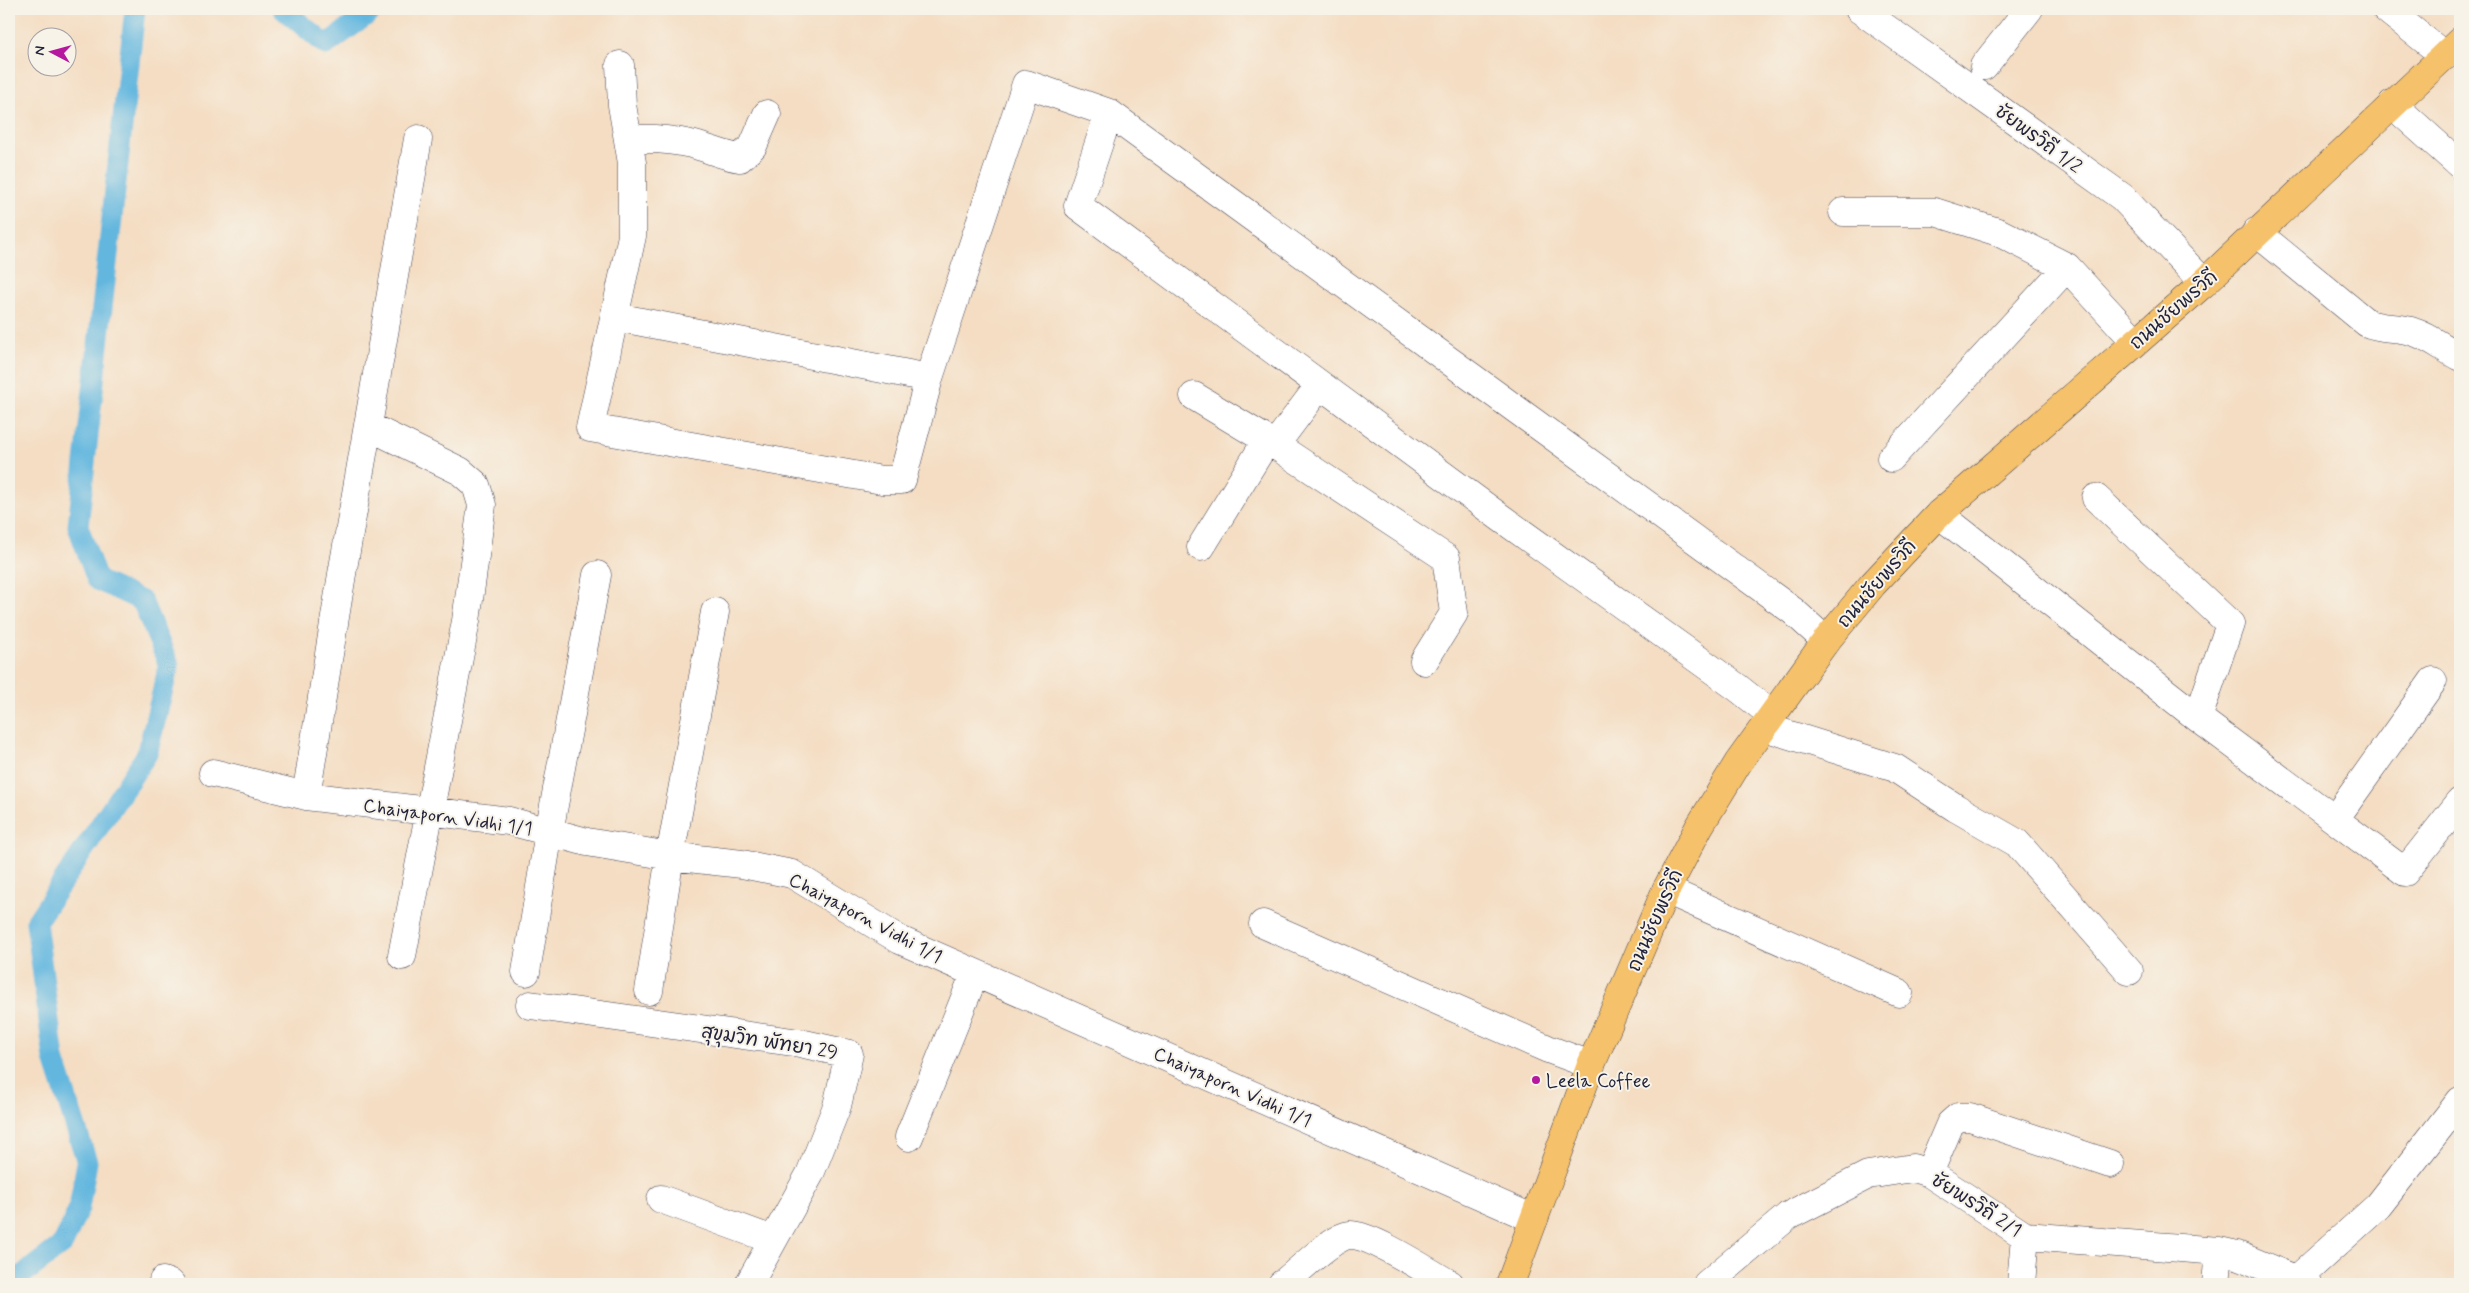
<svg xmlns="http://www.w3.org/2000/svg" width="2469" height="1293" viewBox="0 0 2469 1293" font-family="Mynerve,'Playpen Sans Thai',sans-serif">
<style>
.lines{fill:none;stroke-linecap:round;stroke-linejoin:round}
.canal{stroke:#63b7df;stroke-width:21}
.minor-casing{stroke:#423e4f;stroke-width:29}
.major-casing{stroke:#423e4f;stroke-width:29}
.minor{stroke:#fff;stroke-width:28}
.major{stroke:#f5c16b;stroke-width:28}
.poi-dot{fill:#b5179e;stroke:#f7f3e8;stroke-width:2}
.labels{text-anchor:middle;stroke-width:4;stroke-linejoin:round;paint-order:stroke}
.street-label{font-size:19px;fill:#22223b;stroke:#f7f3e8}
.poi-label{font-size:19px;fill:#22223b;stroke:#f7f3e8;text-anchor:start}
</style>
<rect width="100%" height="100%" fill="#f7f3e8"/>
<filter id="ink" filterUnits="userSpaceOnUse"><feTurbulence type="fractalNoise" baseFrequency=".02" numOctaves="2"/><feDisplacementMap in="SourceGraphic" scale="10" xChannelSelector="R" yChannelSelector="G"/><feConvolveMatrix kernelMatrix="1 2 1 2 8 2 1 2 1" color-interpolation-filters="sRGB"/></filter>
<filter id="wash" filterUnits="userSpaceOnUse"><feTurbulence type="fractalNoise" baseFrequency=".0096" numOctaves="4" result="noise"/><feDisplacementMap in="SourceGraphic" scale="20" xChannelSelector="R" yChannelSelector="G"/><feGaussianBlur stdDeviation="1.12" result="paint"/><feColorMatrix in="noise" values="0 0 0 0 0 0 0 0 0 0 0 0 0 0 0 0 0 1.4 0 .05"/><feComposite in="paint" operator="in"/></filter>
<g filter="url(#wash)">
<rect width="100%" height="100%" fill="#f4ddc2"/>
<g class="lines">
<path class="canal" d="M283,9L326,45L371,12L372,9
M9,1281L17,1279L63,1244L79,1208L87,1162L54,1059L36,922L147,754L169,665L142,601L97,580L78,526L135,9"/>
</g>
</g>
<g filter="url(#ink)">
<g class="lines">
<defs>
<path id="minor" d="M1859,9L2122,197L2204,283
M2386,9L2445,56
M620,65L622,105L632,163V236L590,428L882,480H902L929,378L1026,84L1109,113L1793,611L1826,641
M1984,66L2029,9
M2392,104L2460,165
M1109,113L1078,206L1501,518L1738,688L1772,715
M629,139C651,138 670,139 691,144C708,148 723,156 740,158L753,146L767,114
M1843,212H1935L1998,232L2067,267L2136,342
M2256,232L2367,323C2383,330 2398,326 2414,332C2430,337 2445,349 2460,357
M616,317L929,378
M1194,396L1275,445L1446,558L1454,613L1424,661
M368,426L460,471L476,485L482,505L466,621L402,956
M1275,445L1320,385
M1891,458L2067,267
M2096,498L2230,624L2198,718
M1939,514L2198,718L2405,872L2460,802
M1201,547L1267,440
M1764,727L1895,768L1956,808L2017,843L2129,971
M213,773L306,796L509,821L587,842L670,856L742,864L792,874L900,940L1534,1219
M306,796L342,574L418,139
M2335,819L2433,681
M1666,890L1899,993
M1263,924L1548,1049L1591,1065
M526,972L549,832L597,575
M649,991L670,856L715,612
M530,1005L800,1043L849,1054L837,1106L810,1174L749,1284
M909,1137L975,973
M1929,1173L1950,1124L1958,1117H1970L2110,1164
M661,1199L773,1240
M2297,1279L2378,1206L2460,1101
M163,1281L171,1284
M1282,1284C1297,1273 1333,1236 1350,1235C1371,1234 1430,1273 1450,1284
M1707,1284L1788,1216L1868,1175L1913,1168L1929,1173L2025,1236L2219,1251L2237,1255L2307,1284
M2021,1284L2025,1236
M2216,1284L2219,1251"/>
<path id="major" d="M1510,1284L1591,1065L1666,890L1699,827L1738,763L1826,641L1873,584L1939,514L2204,283L2460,41"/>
</defs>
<use href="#minor" class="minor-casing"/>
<use href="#major" class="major-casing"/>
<use href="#minor" class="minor"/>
<use href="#major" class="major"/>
</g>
</g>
<circle class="poi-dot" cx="1536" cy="1080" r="5"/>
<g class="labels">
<g class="street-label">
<text transform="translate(2039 138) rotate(36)" y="7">ชัยพรวิถี 1/2</text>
<text transform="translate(2173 309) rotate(-41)" y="7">ถนนชัยพรวิถี</text>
<text transform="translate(1876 583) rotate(-49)" y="7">ถนนชัยพรวิถี</text>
<text transform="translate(448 816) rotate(8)" y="7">Chaiyaporn Vidhi 1/1</text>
<text transform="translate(866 917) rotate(28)" y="7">Chaiyaporn Vidhi 1/1</text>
<text transform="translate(1654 920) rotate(-66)" y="7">ถนนชัยพรวิถี</text>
<text transform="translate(770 1041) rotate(9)" y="7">สุขุมวิท พัทยา 29</text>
<text transform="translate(1233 1086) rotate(24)" y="7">Chaiyaporn Vidhi 1/1</text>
<text transform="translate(1977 1204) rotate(32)" y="7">ชัยพรวิถี 2/1</text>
</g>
<g class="poi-label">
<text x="1546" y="1087">Leela Coffee</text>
</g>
</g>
<rect width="2469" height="1293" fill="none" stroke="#f7f3e8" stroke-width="30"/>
<g transform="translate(52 52) rotate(276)"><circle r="24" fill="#f7f3e8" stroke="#a29fa3"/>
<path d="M0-4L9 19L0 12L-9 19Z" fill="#b5179e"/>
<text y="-8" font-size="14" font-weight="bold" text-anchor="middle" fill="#22223b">N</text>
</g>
</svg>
